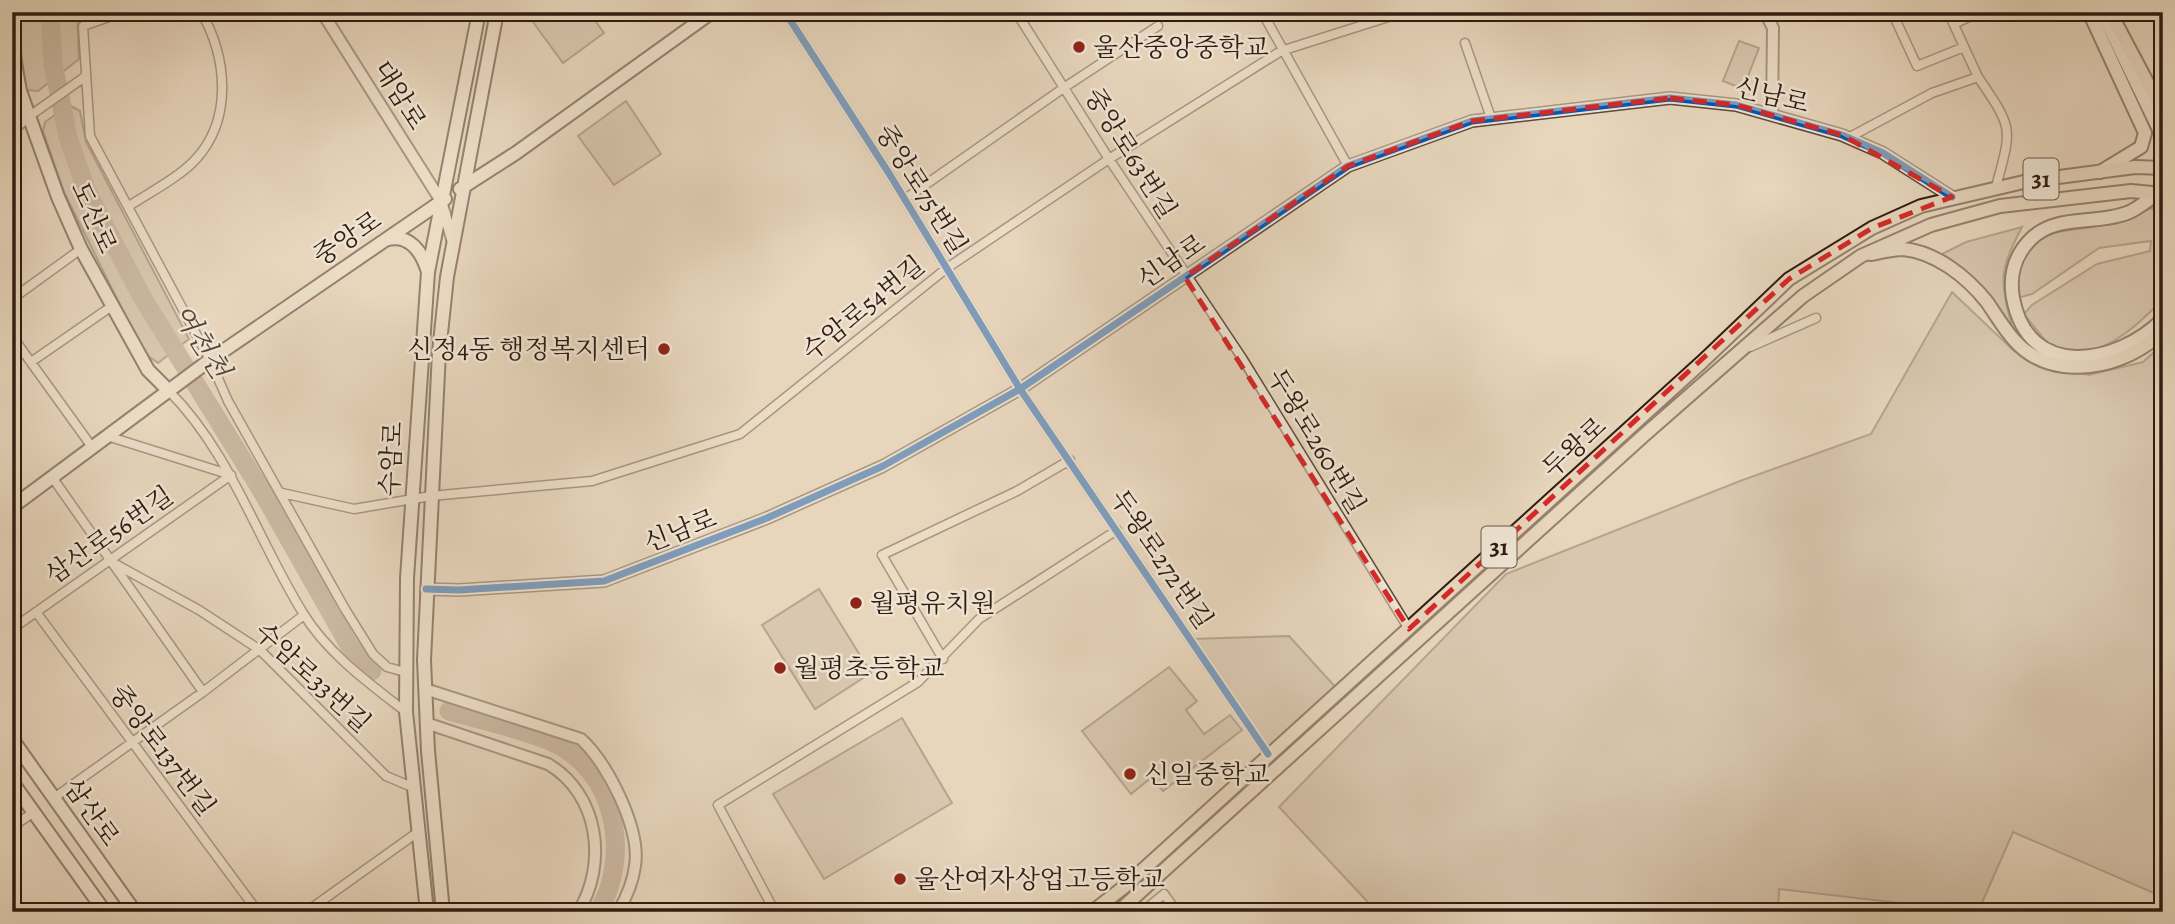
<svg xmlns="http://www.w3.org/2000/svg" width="2175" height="924" viewBox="0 0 2175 924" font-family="Alegreya,'Noto Serif KR',serif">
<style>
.green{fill:#c8b69f;stroke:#7c6858;stroke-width:2}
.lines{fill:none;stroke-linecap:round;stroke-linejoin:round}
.river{stroke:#a99682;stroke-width:19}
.minor-casing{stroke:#5e4a3c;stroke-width:11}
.tertiary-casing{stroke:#5e4a3c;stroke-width:14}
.secondary-casing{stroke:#301b11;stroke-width:16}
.primary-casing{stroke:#301b11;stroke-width:16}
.minor{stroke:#efe4d3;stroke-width:8}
.tertiary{stroke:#efe4d3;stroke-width:10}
.secondary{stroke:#efe4d3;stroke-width:12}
.primary{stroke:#e7d6bc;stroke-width:12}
.cycleway-casing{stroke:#efe4d3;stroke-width:11}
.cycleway{stroke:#0057b8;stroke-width:7}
.marked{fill:none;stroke:#d62828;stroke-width:5;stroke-dasharray:14 9;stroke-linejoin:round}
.poi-dot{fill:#8f2418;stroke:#efe4d3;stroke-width:2.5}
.labels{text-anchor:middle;stroke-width:5;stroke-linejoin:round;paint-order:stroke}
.shield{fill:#efe4d3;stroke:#69574b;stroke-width:2}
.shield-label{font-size:24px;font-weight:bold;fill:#301b11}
.poi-label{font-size:26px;fill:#301b11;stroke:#efe4d3;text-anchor:start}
.street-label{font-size:26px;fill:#301b11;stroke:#efe4d3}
.water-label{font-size:28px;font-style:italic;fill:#5a4639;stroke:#efe4d3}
</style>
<rect width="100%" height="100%" fill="#e7d6bc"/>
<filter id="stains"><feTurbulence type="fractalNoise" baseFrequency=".00286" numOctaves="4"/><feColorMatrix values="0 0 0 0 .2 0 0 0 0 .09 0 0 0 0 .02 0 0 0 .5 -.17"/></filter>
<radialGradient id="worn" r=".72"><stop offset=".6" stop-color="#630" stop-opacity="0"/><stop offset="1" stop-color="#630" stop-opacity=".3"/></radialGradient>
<path class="green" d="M16,12H77L79,59L38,91L26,90Z
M537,12H589L604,33L563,63L530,18Z
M1739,41L1759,48L1743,89L1723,81Z
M626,101L661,154L614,185L578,136Z
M69,105L80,111L86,142L189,339L158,363L144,353L64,192L43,131L45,122Z
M2163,207V299C2141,322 2114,348 2081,353C2072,354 2062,351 2053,350L2024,314L2032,305L2097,264L2150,251L2151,241L2099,248L2032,294L2017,298C2020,222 2054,235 2112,224C2131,220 2141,207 2163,207Z
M2022,227C2000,269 1999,280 2012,326L1985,294L1942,254L1966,242Z
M1952,292L2014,351L2069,370L2089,375L2143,362L2163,344V897L2013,832L1978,912L1779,889L1778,912H1377L1279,807L1506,574L1740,481L1871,434Z
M819,589L871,673L815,709L762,625Z
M1289,636L1339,691L1268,754L1191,639Z
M1169,667L1197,701L1186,710L1204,734L1230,715L1242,730L1163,791L1152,777L1131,794L1082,731Z
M902,718L952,803L824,879L773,794Z"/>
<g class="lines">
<path class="river" d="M50,12L53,64L68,137L87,192L142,297L263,493L349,645L372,671
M449,711C483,721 520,728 552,742C616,770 632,856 598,912"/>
<defs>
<path id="minor" d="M123,12L83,26L90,136L210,360L228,401L345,609L373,654L387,667L405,672
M785,12L890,175L1020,389L1268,754
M1016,12L1109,159L1242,358L1409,629
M1262,12L1348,166
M1892,12L1917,66L1964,47
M1948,12L1978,77
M1954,24L1979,12
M1465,43L1491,118
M31,115L86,76
M1848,138L1932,93L1978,77C2014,130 2012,127 1996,187
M905,199L1065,87L1158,26
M129,206C149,193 181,176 196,159C233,118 227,57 201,12
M12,299L81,249
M12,336L92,447
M1750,347L1816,318
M31,362L112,306
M168,390C231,453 257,539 303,613C327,653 370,684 406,712
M107,436L231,475
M52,477L203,692
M282,493L354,509L431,496L592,481L740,434L947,268L1109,159L1281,51L1404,12
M108,560L199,610L260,650L386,776L412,787
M36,612L258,912
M12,629L231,475
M943,659L882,555L1017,491L1070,460
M54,798L203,692L304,615
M12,827L34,812
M306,912L418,832
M775,912L718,805L918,682L979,619L1117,530
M1142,912L1164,894L1177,912"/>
<path id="tertiary" d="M322,12L441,201L452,239
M1765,12L1773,28L1772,115
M12,129L31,115
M426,589L459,590L604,581L767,518L883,466L1020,389L1348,166L1472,121L1670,98L1736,105L1842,135L1883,153L1952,197
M425,689L581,739C608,764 641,829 635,866C633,882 626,898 618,912
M426,723L548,764C599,794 608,864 578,912"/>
<path id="secondary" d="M2089,12L2145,133L2141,147L2100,172
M2102,12L2163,138
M12,47L20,91L58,197L81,249L148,370L168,390
M460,189L516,153L712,12
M2158,193C2149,199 2138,209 2127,213C2096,225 2056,214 2031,239C2014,256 2009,275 2013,298C2028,380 2116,366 2163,319
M385,240C409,232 422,252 428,272
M12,507L210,360L445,199
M12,739L135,912
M12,782L105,912
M427,912L406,712L407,578L428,272L479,12
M443,912L428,751L424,660L439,352L447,277L497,12"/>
<path id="primary" d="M2110,12L2163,112
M1871,254C1881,252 1893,249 1903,249C1936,252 1967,277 1987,302C1996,315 2004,329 2015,341C2053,384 2127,368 2163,331
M1092,912L1124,887L1702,362L1789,279L1872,228L1921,206L2028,181L2135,167L2163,168
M1118,912L1642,437L1803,296L1861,256L1931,225L2000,206L2131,191L2163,194"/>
</defs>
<use href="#minor" class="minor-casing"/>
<use href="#tertiary" class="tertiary-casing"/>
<use href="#secondary" class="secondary-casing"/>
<use href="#primary" class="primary-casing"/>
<use href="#minor" class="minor"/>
<use href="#tertiary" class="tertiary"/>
<use href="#secondary" class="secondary"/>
<use href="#primary" class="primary"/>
<defs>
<path id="cycleway" d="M785,12L890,175L1020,389L1268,754
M426,589L459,590L604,581L767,518L883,466L1020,389L1348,166L1472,121L1670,98L1736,105L1842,135L1883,153L1952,197"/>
</defs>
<use href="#cycleway" class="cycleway-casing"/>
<use href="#cycleway" class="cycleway"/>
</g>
<path d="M0 0H2175V924H0ZM1670,98L1736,105L1842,135L1952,197L1872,228L1789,279L1409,629L1185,277L1348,166L1472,121Z" fill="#e7d6bc" fill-opacity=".55" fill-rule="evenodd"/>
<path class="marked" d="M1670,98L1736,105L1842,135L1952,197L1872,228L1789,279L1409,629L1185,277L1348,166L1472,121Z"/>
<g class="poi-dot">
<circle cx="1079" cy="47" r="7"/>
<circle cx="664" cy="349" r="7"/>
<circle cx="856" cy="603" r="7"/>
<circle cx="780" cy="668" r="7"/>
<circle cx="1130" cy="774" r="7"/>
<circle cx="900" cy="879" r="7"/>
</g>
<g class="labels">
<g class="shield">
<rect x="2023.5" y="158.5" width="35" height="41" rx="5"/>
<rect x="1481.5" y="526.5" width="35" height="41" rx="5"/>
</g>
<g class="shield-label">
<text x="2041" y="187">31</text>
<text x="1499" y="555">31</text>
</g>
<g class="poi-label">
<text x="1093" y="56">울산중앙중학교</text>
<text x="650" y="358" text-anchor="end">신정4동 행정복지센터</text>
<text x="870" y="612">월평유치원</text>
<text x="794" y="677">월평초등학교</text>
<text x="1144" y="783">신일중학교</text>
<text x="914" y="888">울산여자상업고등학교</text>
</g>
<g class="street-label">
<text transform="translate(400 95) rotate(58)" y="9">대암로</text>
<text transform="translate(1772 95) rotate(14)" y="9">신남로</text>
<text transform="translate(1131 153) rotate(58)" y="9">중앙로63번길</text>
<text transform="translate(922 189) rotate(58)" y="9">중앙로75번길</text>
<text transform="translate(94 217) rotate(66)" y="9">도산로</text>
<text transform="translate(347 238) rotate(-34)" y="9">중앙로</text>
<text transform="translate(1171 261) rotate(-34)" y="9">신남로</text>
<text transform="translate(863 308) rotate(-39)" y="9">수암로54번길</text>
<text transform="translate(1317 441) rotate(59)" y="9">두왕로260번길</text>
<text transform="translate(1574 447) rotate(-42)" y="9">두왕로</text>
<text transform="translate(391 459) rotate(-87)" y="9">수암로</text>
<text transform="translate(680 530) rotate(-21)" y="9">신남로</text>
<text transform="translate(109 535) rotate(-35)" y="9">삼산로56번길</text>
<text transform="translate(1162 559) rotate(56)" y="9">두왕로272번길</text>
<text transform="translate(313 677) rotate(43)" y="9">수암로33번길</text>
<text transform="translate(163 750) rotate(53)" y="9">중앙로137번길</text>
<text transform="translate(92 812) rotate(55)" y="9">삼산로</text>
</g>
<g class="water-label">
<text transform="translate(202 341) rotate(58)" y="10">여천천</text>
</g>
</g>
<rect width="2175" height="924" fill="none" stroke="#e7d6bc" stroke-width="42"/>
<rect x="14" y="14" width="2147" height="896" fill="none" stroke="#301b11" stroke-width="3.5"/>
<rect x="21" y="21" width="2133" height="882" fill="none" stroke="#301b11" stroke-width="2"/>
<rect width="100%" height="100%" filter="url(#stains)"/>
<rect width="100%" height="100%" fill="url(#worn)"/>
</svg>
